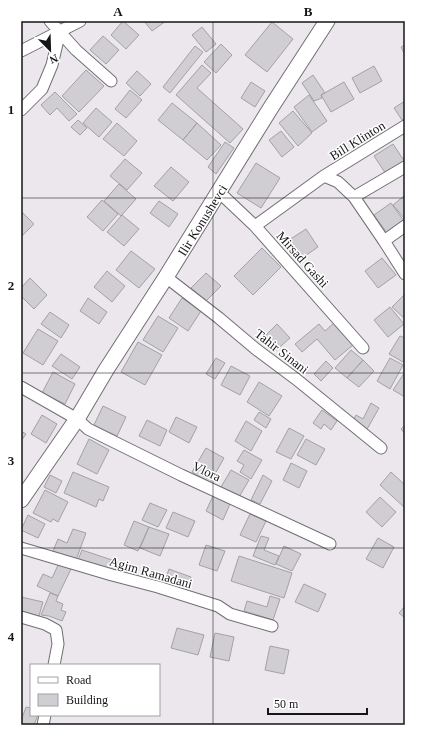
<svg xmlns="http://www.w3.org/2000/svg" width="426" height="746" viewBox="0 0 426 746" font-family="'Times New Roman',serif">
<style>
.building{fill:#d0cdd3;stroke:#a4a0a6}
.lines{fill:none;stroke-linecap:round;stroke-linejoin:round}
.street-casing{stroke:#726f74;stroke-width:13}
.secondary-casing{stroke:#726f74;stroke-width:17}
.street{stroke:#fff;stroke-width:11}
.secondary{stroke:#fff;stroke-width:15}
.grid{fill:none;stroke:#161517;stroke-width:1;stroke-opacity:0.55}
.labels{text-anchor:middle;stroke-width:3;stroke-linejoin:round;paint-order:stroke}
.street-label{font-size:13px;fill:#161517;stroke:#fff}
.neatline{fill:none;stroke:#161517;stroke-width:1.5}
.grid-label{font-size:13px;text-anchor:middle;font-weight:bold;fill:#161517}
</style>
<rect width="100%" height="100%" fill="#ebe7ed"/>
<path class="building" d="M123,21L139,35L126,49L111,35Z
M144,21H166L152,31Z
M272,22L293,39L267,72L245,55Z
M202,27L216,44L206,52L192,35Z
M103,36L119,50L106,64L90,50Z
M221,44L232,55L216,73L204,62Z
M405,45V55L401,47Z
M195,46L203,52L170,93L163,87Z
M202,65L211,73L197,88L243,129L230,143L176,95Z
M374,66L382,81L360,93L352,78Z
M86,70L104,86L79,112L62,96Z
M137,71L151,84L140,96L126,83Z
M313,75L325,93L321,95L322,98L314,101L302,83Z
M251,82L265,91L255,107L241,98Z
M344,82L354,99L331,112L321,95Z
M130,90L142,100L126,118L115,109Z
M55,92L77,114L69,121L57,108L50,115L41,105Z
M309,95L327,121L312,132L294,107Z
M405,101V119L402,120L394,108Z
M172,103L197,123L183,140L158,120Z
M96,108L112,122L99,137L83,123Z
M293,111L312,133L298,146L279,123Z
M78,120L87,128L80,135L71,127Z
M117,123L137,141L124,156L103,139Z
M197,123L221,145L207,160L183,140Z
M281,131L294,147L282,157L269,140Z
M225,142L234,148L216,174L208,167Z
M393,144L405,162L386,174L374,156Z
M125,159L142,173L127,190L110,176Z
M256,163L280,178L261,208L237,193Z
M171,167L189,182L173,201L154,186Z
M119,184L136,199L121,216L104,201Z
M405,195V217L404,218L393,205Z
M102,200L118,214L103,231L87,217Z
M159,201L178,214L169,227L150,213Z
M391,203L404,221L387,233L374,215Z
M21,211L34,224L21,237Z
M122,215L139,229L124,246L107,232Z
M306,229L318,247L299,260L286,242Z
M262,248L281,267L253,295L234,276Z
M131,251L155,269L139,288L116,270Z
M382,258L396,275L378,288L365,271Z
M107,271L125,286L112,302L94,287Z
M206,273L221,286L206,301L191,288Z
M30,278L47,295L34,309L21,296V288Z
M405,294V319L392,307Z
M88,298L107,312L99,324L80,311Z
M182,298L201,311L188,331L169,318Z
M390,307L404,324L388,337L374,320Z
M50,312L69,325L61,338L41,324Z
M158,316L178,328L163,352L143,340Z
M334,323L353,345L335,360L317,339L302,352L295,344L319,324L325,331Z
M277,324L290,338L274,352L262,339Z
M38,329L58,341L43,365L23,353Z
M400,336L405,338V360L403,362L389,354Z
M138,342L162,355L145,385L121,372Z
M351,350L363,360L347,378L335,368Z
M61,354L80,367L72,379L52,366Z
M216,358L225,363L215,379L206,374Z
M390,358L403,365L390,389L377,381Z
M363,360L374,371L359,387L347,378Z
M326,361L333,368L321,381L314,374Z
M231,366L250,376L240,395L221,385Z
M53,372L75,384L65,404L42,393Z
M405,372V397L393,390Z
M259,382L282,396L269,416L247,402Z
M371,403L379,408L366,431L352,422L356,415L363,419Z
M103,406L126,417L117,436L94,425Z
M322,410L337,421L331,430L324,424L321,429L313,423Z
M259,412L271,419L266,428L254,420Z
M42,415L57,424L46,443L31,434Z
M176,417L197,427L189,443L169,432Z
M147,420L167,430L160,446L139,436Z
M246,421L262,431L251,451L235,441Z
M405,425V434L401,429Z
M289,428L304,436L291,459L276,452Z
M21,431L26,434L21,441Z
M89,439L109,450L97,474L77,464Z
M306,439L325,449L316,465L297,455Z
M206,448L224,458L210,483L192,472Z
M244,450L262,460L251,479L240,472L244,465L237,461Z
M291,463L307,471L299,488L283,480Z
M231,470L249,480L239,497L221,487Z
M73,472L109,487L103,501L99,499L96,507L64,493Z
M391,472L405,485V508L380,485Z
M50,475L62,481L56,493L44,487Z
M263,475L272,481L260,504L251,500Z
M45,490L68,502L58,522L53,519L51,522L33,513Z
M213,496L230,504L223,520L206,511Z
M380,497L396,512L382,527L366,512Z
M150,503L167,510L158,527L142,520Z
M173,512L195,521L188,537L166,528Z
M250,514L266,521L256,542L240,535Z
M28,515L45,524L38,538L21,530Z
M134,521L149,527L138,551L124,545Z
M149,527L169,534L160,556L140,548Z
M73,529L86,533L76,560L53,551L58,539L67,543Z
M261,536L269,538L264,550L279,556L275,565L253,556Z
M378,538L394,547L383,568L366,559Z
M206,545L225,551L217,571L199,565Z
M284,546L301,554L292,571L276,564Z
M82,550L118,562L115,572L78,560Z
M239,556L292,573L284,598L231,581Z
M59,563L71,569L58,596L37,586L43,574L52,578Z
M169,569L191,577L185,594L163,586Z
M304,584L326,594L318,612L295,602Z
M50,593L58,596L56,601L63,604L61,610L66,612L62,621L49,616L41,615Z
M270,596L280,599L273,620L244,611L247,601L267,607Z
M21,597L43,602L39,616L21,611Z
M405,606V618L399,613Z
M177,628L204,635L198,655L171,648Z
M215,633L234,637L229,661L210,657Z
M270,646L289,650L284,674L265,670Z
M26,707L31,708V715H38L34,725H21V721Z"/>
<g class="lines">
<defs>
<path id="street" d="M50,21L76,50L111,81
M21,51L80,21
M21,110L42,89L52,65L60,31
M324,176L338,182L354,197L384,241L405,274
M219,192L255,226L363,348
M354,197L405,167
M255,226L324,176L405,126
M384,241L405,226
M166,277L219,318L257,350L296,379L381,448
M21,387L77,419L88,429L181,475L330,544
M21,548L112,575L158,587L218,606L230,614L272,626
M21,617L45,624L56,630L58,644L54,665
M43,725L45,715"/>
<path id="secondary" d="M21,500L77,419L106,370L166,277L270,109L327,21"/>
</defs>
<use href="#street" class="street-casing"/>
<use href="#secondary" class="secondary-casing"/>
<use href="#street" class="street"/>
<use href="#secondary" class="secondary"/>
</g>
<path class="grid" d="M213,21V725M21,198H405M21,373H405M21,548H405"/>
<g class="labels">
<g class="street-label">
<text transform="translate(357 140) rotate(-32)" y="5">Bill Klinton</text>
<text transform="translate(202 220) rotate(-58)" y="5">Ilir Konushevci</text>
<text transform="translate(303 259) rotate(48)" y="5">Mirsad Gashi</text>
<text transform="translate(282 351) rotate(38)" y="5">Tahir Sinani</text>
<text transform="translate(207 471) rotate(25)" y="5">Vlora</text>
<text transform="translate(151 572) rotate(16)" y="5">Agim Ramadani</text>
</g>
</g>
<rect width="426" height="746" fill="none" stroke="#ffffff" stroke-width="44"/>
<rect x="30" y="664" width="130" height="52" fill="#ffffff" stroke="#a2a1a2"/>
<rect x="38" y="677" width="20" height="6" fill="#ffffff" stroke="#a2a1a2"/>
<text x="66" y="684" font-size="12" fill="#161517">Road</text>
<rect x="38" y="694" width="20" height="12" fill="#d0cdd3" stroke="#a2a1a2"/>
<text x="66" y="704" font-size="12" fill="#161517">Building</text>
<g transform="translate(50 50) rotate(157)" stroke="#ffffff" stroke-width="3" paint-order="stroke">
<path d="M0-3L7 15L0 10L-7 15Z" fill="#161517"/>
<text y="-6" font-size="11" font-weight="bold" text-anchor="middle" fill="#161517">N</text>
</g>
<path d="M268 708v6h99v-6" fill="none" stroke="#161517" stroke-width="2"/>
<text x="274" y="708" font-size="12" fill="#161517" stroke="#ffffff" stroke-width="3" paint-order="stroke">50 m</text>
<rect x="22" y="22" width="382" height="702" class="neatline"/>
<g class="grid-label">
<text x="118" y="16">A</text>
<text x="308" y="16">B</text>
<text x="11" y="114">1</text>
<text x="11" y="290">2</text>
<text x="11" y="465">3</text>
<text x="11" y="641">4</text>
</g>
</svg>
